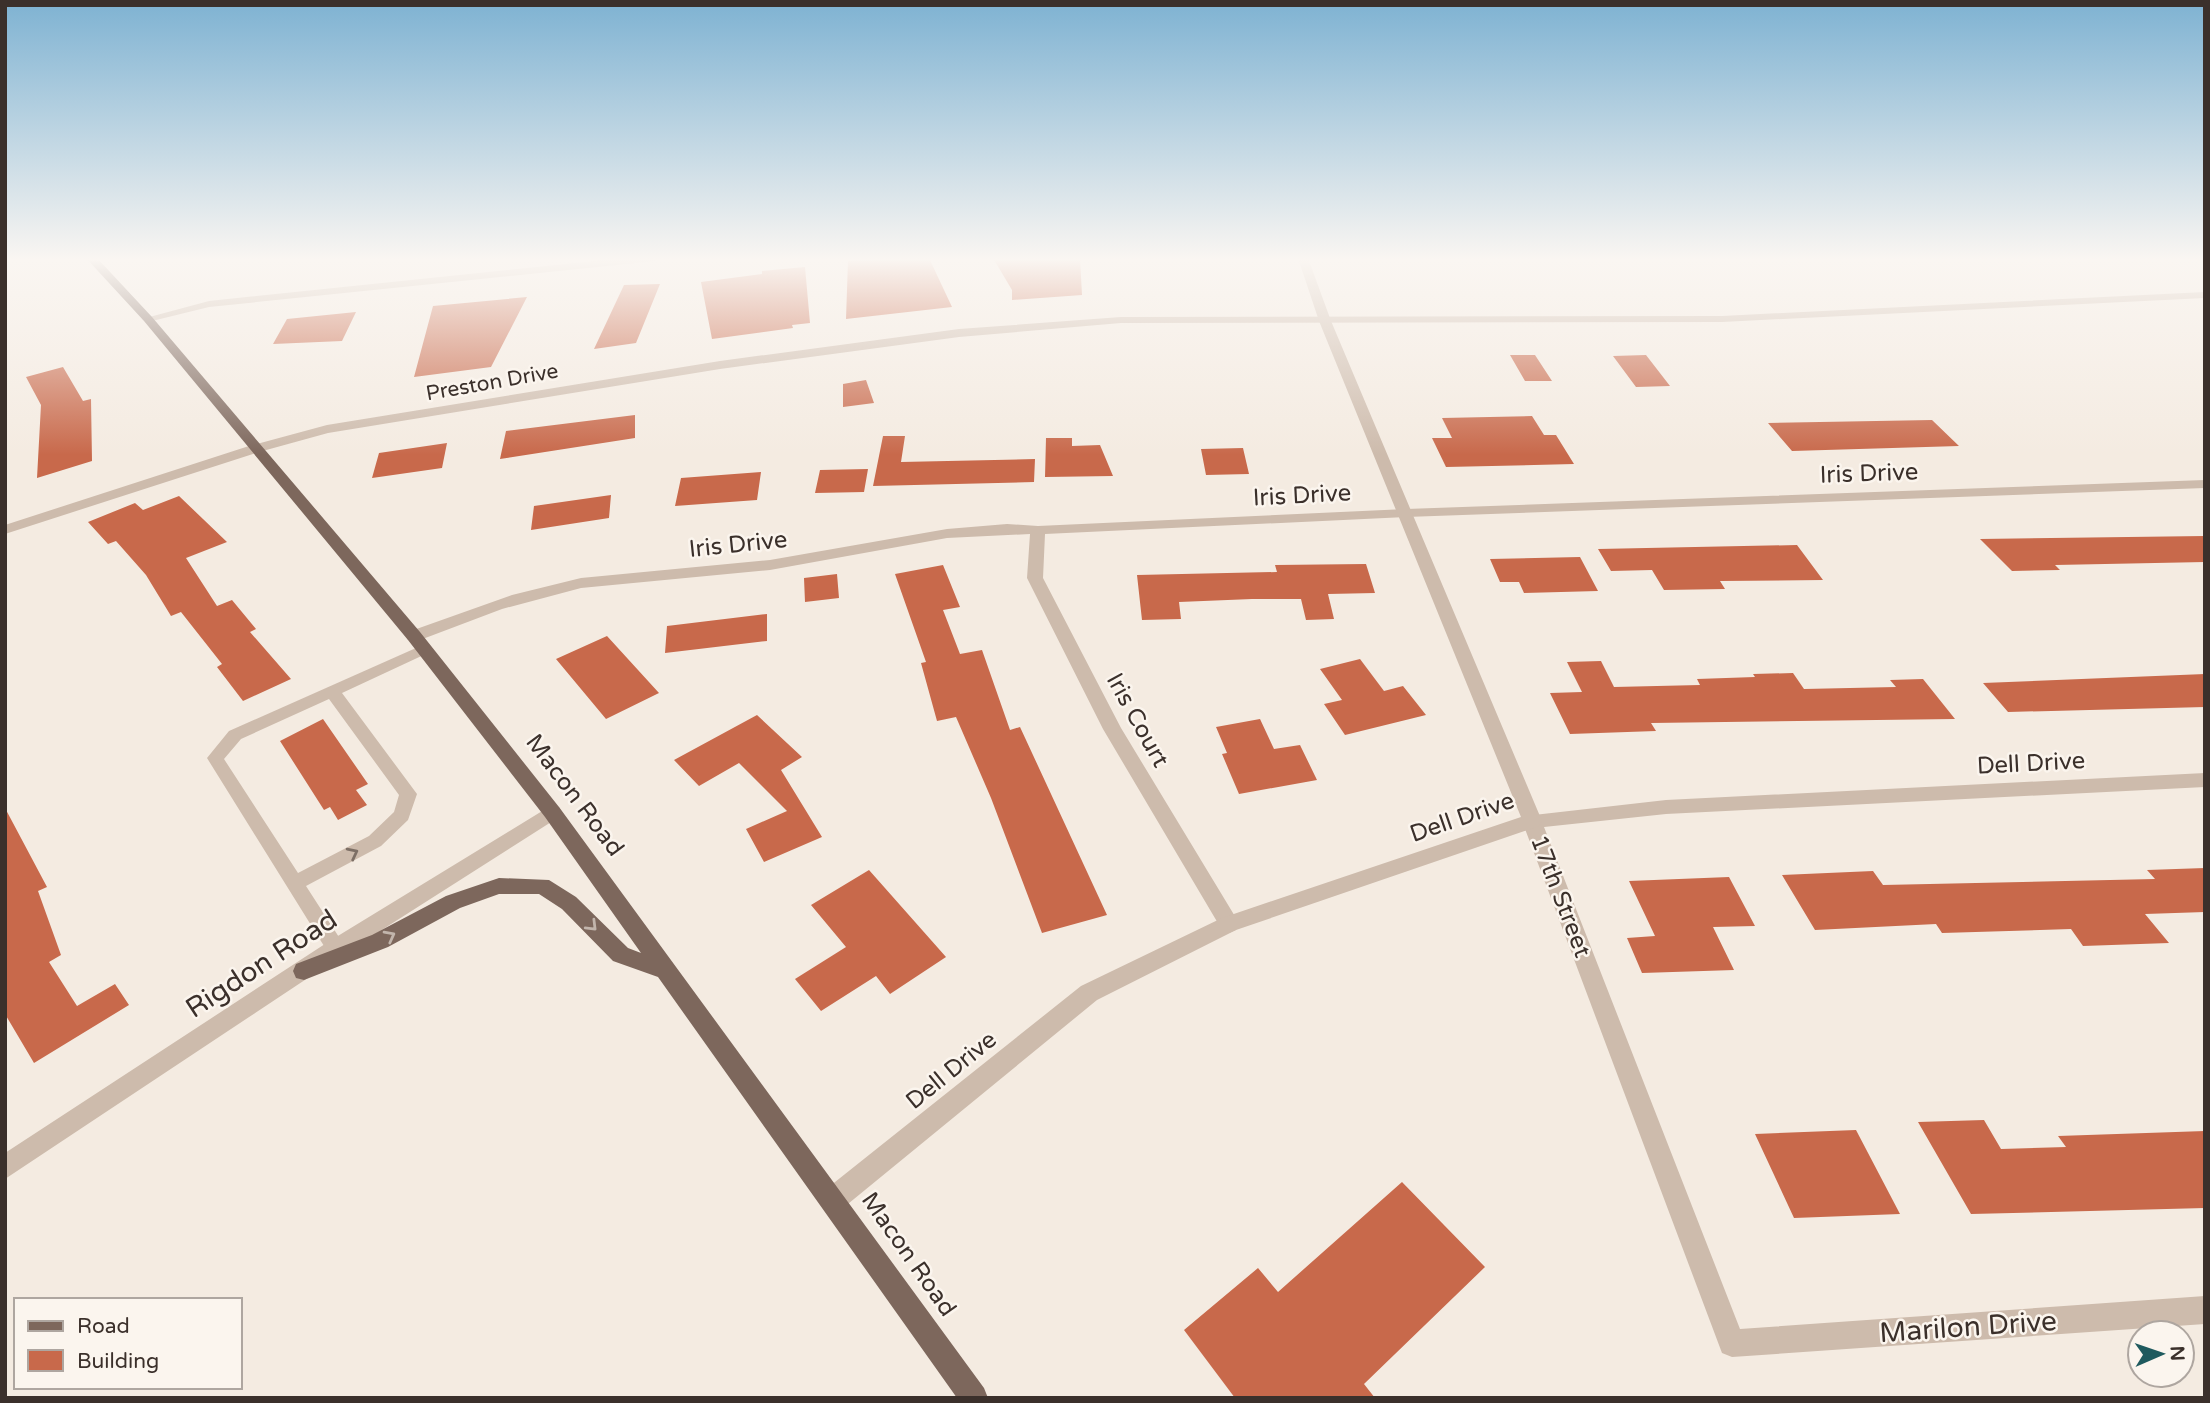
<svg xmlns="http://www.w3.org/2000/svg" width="2210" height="1403" viewBox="0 0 2210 1403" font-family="'Varela Round',sans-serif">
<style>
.building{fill:#c8694b}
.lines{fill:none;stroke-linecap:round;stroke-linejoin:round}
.service{fill:#cdbbac;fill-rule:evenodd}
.minor{fill:#cdbbac;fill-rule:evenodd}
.tertiary{fill:#cdbbac;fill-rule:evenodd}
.primary{fill:#7d675c;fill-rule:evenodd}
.oneway{stroke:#7d6f65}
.oneway2{stroke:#c2b5ac}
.labels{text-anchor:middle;stroke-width:5;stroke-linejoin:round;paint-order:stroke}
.far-street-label{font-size:21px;fill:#3b302b;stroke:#fbf5ee}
.street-label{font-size:24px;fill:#3b302b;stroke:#fbf5ee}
.near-street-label{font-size:28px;fill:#3b302b;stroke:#fbf5ee}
</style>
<rect width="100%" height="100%" fill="#f4ebe1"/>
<path class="building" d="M929,258L952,307L846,319L848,261Z
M993,258H1080L1082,295L1012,300V290Z
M805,267L810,323L792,325L793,328L712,339L701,282L762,274V271Z
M660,284L636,343L594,349L624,285Z
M527,297L491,367L414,377L433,306Z
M356,312L342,341L273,344L287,319Z
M1510,355H1535L1552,381H1525Z
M1646,355L1670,386L1636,387L1613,356Z
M63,367L83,401L91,399L92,461L37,478L41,405L26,377Z
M866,380L874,403L843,407V384Z
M635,415V438L500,459L506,431Z
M1532,416L1544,435H1556L1574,464L1446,467L1432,438H1452L1442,418Z
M1932,420L1959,446L1792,451L1768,423Z
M883,436H905L901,462L1035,459L1034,482L873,486Z
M1046,438H1072V446L1100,445L1113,476L1045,477Z
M447,443L442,468L372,478L379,453Z
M1243,448L1249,474L1206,475L1201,449Z
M868,469L864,492L815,493L820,470Z
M761,472L757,500L675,506L681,478Z
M611,495L609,518L531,530L534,506Z
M179,496L227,542L186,558L217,606L232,600L256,629L250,632L291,679L243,701L217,667L222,664L181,612L171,616L146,575L116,541L108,544L88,522L135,503L143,510Z
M2205,536V562L2055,565L2060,570L2012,571L1980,539Z
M1797,545L1823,580L1720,581L1725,589L1664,590L1652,570L1611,571L1598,549Z
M1580,557L1598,591L1524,593L1519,582H1500L1490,559Z
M1366,564L1375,593L1328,594L1334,619L1306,620L1301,599H1252L1179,602L1181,619L1142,620L1137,575L1277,572L1275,565Z
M943,565L960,607L943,610L960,654L982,650L1010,730L1020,727L1107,915L1042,933L991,798L956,717L937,721L921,663L926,662L895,574Z
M837,574L839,598L805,602L804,578Z
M767,614V641L665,653L667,626Z
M607,636L659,693L606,719L556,659Z
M1360,659L1384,691L1403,686L1426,715L1345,735L1324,704L1342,700L1320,669Z
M1601,661L1614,687L1700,685L1697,679L1755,677L1753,674L1793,673L1804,689L1896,687L1890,680L1923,679L1955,719L1651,723L1656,731L1570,734L1550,693L1582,692L1567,662Z
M2205,674V707L2008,712L1983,683Z
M757,715L802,757L781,770L822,837L764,862L746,829L787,811L739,763L699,786L674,760Z
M323,719L368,784L356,790L367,805L338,820L330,807L324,810L280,741Z
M1260,719L1274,749L1300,745L1317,780L1239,794L1222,754L1227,753L1216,727Z
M5,808L47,887L38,891L61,955L49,962L77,1006L115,984L129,1005L34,1063L5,1014Z
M2205,868V912L2145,914L2169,943L2083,946L2071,929L1942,933L1936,924L1815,930L1782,875L1873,871L1883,885L2155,879L2147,870Z
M869,870L946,957L890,994L876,976L821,1011L795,979L846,947L811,905Z
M1729,877L1755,926L1713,927L1734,970L1642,973L1627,938L1655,936L1629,881Z
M1984,1120L2001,1149L2066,1147L2058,1136L2205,1131V1208L1971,1214L1918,1122Z
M1856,1130L1900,1214L1794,1218L1755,1134Z
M1402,1182L1485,1267L1364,1384L1375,1398H1235L1184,1330L1258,1268L1278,1292Z"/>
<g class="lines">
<path class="service" d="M425,644L430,646L433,649L430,652L342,693L417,794L408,820L381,846L306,886L346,948L343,954L336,956L329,954L207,758L229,731ZM329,699L399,795L394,812L369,836L298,873L224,759L241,739Z"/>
<path class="minor" d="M623,258H660L655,261L209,307L148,322L142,319L209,301Z
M2205,292V298L1722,322L1121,323L959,337L720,369L328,433L259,452L5,534V525L249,446L327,425L720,361L959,329L1121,317L1722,316Z
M2205,480V488L1406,517L1045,534L1043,578L1121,728L1236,918L1239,924L1236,930L1229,933L1222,930L1103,729L1027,578L1030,534L947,538L770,570L581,588L502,609L420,640H408L406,636L408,632L512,595L581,578L770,560L947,529L1007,524L1038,526L1406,509Z
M2205,773V787L1666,814L1544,827L1740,1329L2205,1296V1324L1732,1357L1722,1353L1522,821L1525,816L1666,800Z"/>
<path class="tertiary" d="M1298,258H1308L1331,321L1542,821L1539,826L1236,930L1097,1000L843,1208L834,1211L825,1208L821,1199L825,1190L1081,986L1222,918L1521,817L1319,321Z
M552,805L559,807L562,812L559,817L344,954L5,1179V1153L328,942Z"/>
<path class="primary" d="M86,258H97L152,317L420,632L559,807L984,1388L988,1398H957L658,977L613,961L562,909L539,894H499L460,908L388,947L304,980L296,978L293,971L296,964L372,935L446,896L499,878L549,880L576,897L628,948L641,953L545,817L408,640L144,321Z"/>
</g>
<defs><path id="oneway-chevron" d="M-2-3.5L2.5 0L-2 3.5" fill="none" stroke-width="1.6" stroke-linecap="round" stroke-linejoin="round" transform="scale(1.75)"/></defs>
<use class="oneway" href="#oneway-chevron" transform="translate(353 853) rotate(-27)"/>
<g class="oneway2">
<use href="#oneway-chevron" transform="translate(592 926) rotate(45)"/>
<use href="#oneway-chevron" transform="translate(390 936) rotate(-28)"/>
</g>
<linearGradient id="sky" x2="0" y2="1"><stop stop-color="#7eb2d2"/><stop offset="0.57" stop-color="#faf6f2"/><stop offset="1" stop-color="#faf6f2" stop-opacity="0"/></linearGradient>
<rect width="2210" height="455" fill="url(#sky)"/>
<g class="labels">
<g class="far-street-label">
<text transform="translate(492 382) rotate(-10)" y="7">Preston Drive</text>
</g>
<g class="street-label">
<text transform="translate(1869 473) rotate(-2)" y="8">Iris Drive</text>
<text transform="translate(1302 495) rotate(-3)" y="8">Iris Drive</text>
<text transform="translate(738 544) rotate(-6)" y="8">Iris Drive</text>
<text transform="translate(1138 720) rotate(61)" y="8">Iris Court</text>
<text transform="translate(2031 763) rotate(-3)" y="8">Dell Drive</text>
<text transform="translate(575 795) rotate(53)" y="8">Macon Road</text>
<text transform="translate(1462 817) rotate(-19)" y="8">Dell Drive</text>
<text transform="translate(1561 896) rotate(69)" y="8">17th Street</text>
<text transform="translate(951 1070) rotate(-39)" y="8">Dell Drive</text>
<text transform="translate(909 1254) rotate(55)" y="8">Macon Road</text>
</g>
<g class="near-street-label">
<text transform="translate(261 963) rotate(-33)" y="10">Rigdon Road</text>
<text transform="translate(1968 1326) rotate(-4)" y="10">Marilon Drive</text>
</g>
</g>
<rect width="2210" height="1403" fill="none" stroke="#3b302b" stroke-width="14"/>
<rect x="14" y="1298" width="228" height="91" fill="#fbf5ee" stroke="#aea6a0" stroke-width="2"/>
<rect x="28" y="1321" width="35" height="10" fill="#7d675c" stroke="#aea6a0" stroke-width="2"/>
<text x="77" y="1333" font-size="21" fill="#3b302b">Road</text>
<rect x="28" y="1350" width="35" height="21" fill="#c8694b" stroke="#aea6a0" stroke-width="2"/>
<text x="77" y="1368" font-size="21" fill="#3b302b">Building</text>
<g transform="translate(2161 1354) rotate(88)"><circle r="33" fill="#fbf5ee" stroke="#aea6a0" stroke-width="2"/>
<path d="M0-5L12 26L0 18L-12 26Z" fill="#1f5a5e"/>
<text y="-10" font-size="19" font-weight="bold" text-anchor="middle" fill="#3b302b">N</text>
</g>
</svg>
